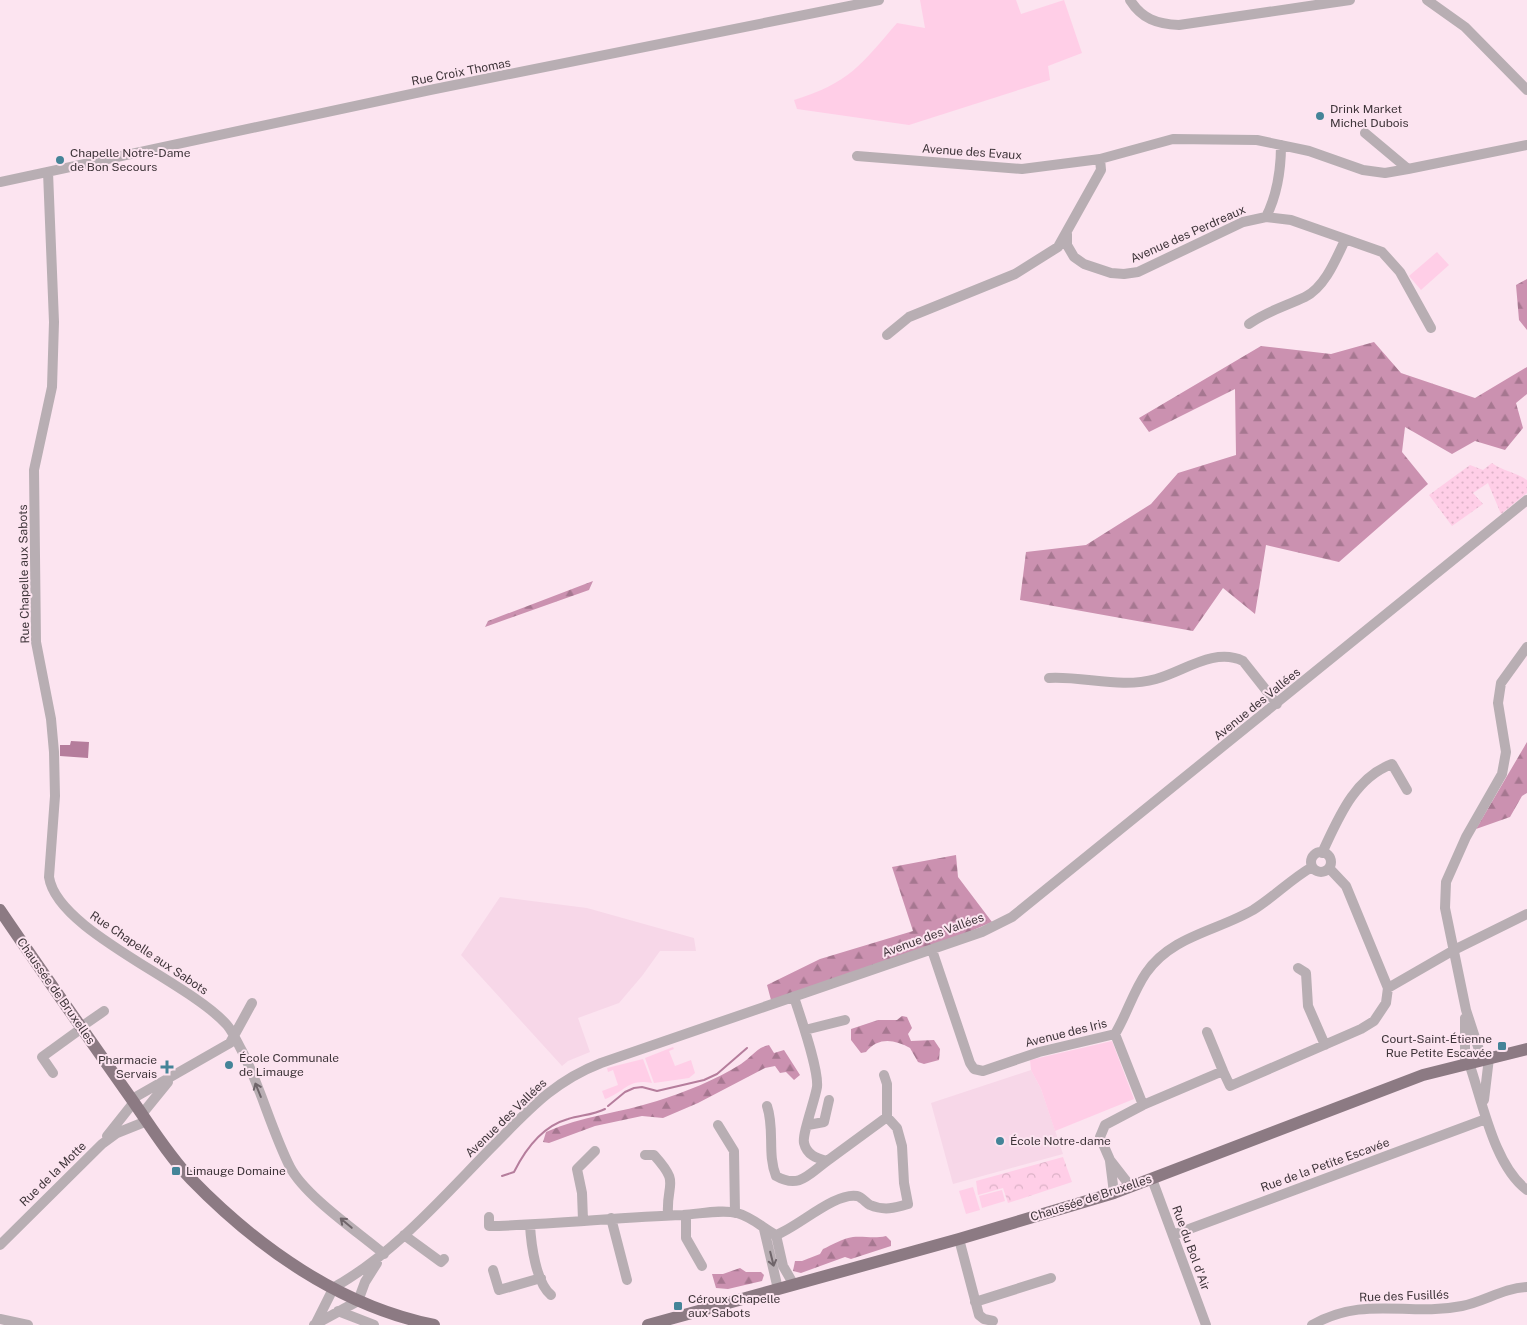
<svg xmlns="http://www.w3.org/2000/svg" width="1527" height="1325" viewBox="0 0 1527 1325" font-family="'Public Sans',sans-serif">
<style>
.built{fill:#f7d7e8}
.grass{fill:#ffcee7}
.forest{fill:url(#forest-firs)}
.park{fill:url(#park-crowns)}
.garden{fill:url(#garden-dots)}
.water{fill:#b57d9c}
.lines{fill:none;stroke-linecap:round;stroke-linejoin:round}
.stream{stroke:#b57d9c;stroke-width:2}
.minor{stroke:#b8aeb3;stroke-width:10}
.major{stroke:#8c7a83;stroke-width:12}
.oneway{stroke:#6f656a}
.poi-dot{fill:#448498;stroke:#fce4f0;stroke-width:2}
.labels{text-anchor:middle;stroke-width:4;stroke-linejoin:round;paint-order:stroke}
.street-label{font-size:12px;fill:#3f353a;stroke:#fce4f0}
.poi-label{font-size:12px;fill:#3f353a;stroke:#fce4f0;text-anchor:start}
</style>
<defs>
<pattern id="forest-firs" width="22" height="20" patternUnits="userSpaceOnUse" patternTransform="scale(1.25)"><rect width="22" height="20" fill="#cb91b0"/><path d="M5 1l3.5 6h-7zM16 11l3.5 6h-7z" fill="#a67790"/></pattern>
<pattern id="park-crowns" width="20" height="18" patternUnits="userSpaceOnUse" patternTransform="scale(1.25)"><rect width="20" height="18" fill="#ffcee7"/><path d="M2 6a3 3 0 1 1 6 0M12 15a3 3 0 1 1 6 0" fill="none" stroke="#dcb2c7"/></pattern>
<pattern id="garden-dots" width="8" height="8" patternUnits="userSpaceOnUse" patternTransform="scale(1.25)"><rect width="8" height="8" fill="#ffcee7"/><path d="M2 2h.1M6 6h.1" fill="none" stroke="#dcb2c7" stroke-width="1.8" stroke-linecap="round"/></pattern>
</defs>
<rect width="100%" height="100%" fill="#fce4f0"/>
<path class="built" d="M500,897L587,908L694,938L696,951H660L642,976L619,1003L578,1018L590,1052L568,1061L562,1066L461,955Z
M1031,1070L1041,1089L1063,1154L953,1184L931,1103Z"/>
<path class="grass" d="M920,0H1016L1021,14L1064,0L1082,53L1048,66L1050,80L909,125L797,109L794,100C849,83 861,65 897,23L925,28Z
M1437,252L1449,265L1421,290L1409,276Z
M1112,1041L1134,1099L1055,1131L1041,1089L1031,1070L1030,1060Z
M673,1047L674,1049L669,1051L675,1066L691,1060L695,1073L689,1078L654,1083L645,1058Z
M643,1059L652,1083C628,1078 625,1092 605,1099L602,1091L618,1085L613,1070L608,1072L607,1068Z
M973,1187L980,1210L966,1214L959,1191Z
M1002,1190L1005,1201L982,1208L979,1196Z"/>
<path class="forest" d="M1527,279V330L1519,320L1516,285Z
M1374,342L1401,373L1475,398L1527,367V394L1516,403L1523,428L1505,450L1475,441L1452,454L1405,427L1402,452L1428,484L1339,562L1266,545L1255,614L1223,588L1193,631L1020,600L1026,552L1086,545L1151,504L1178,473L1236,455L1235,389L1149,432L1139,418L1261,346L1331,354Z
M593,581L589,590L485,627L488,621Z
M1527,742V793L1522,796L1510,817L1476,829Z
M956,855L958,877L992,922L962,935L771,1000L767,985L820,959L913,931L892,867Z
M902,1016L907,1017L912,1028L908,1034L911,1041L934,1040L940,1049L939,1060L924,1064L918,1062L910,1048C894,1039 878,1037 866,1052L861,1053L851,1040V1029L878,1020H897Z
M769,1045L774,1053L784,1050L800,1075L794,1080L786,1072L780,1073L775,1066L765,1068L698,1103L663,1118L642,1116L595,1126L549,1143L543,1142L546,1132C582,1116 620,1113 657,1101C685,1092 716,1080 741,1064C752,1057 756,1048 769,1045Z
M886,1236L891,1241V1246L851,1259L845,1257L801,1273L793,1271L795,1261H802L820,1254L823,1249C832,1245 843,1238 853,1237C865,1236 874,1239 886,1236Z
M740,1268L746,1272H761L764,1275L762,1281L728,1289L716,1288L712,1274H723Z"/>
<path class="park" d="M1063,1157L1072,1182L1008,1203L1003,1188L978,1195L976,1181Z"/>
<path class="garden" d="M1492,463C1503,471 1515,472 1527,480V493L1501,514L1488,483L1473,493L1483,504L1452,526L1429,495L1470,465L1483,470Z"/>
<path class="water" d="M71,741L89,742L88,758L60,756V745H70Z"/>
<g class="lines">
<path class="stream" d="M608,1106L625,1092L634,1088L642,1087L657,1091L704,1080L717,1074L747,1048
M502,1176L514,1172C525,1150 543,1126 568,1119C581,1115 593,1115 605,1109"/>
<path class="minor" d="M1130,0C1142,19 1157,24 1179,25L1350,0
M1427,0L1465,27L1527,90
M1365,133L1408,169L1527,145
M857,156L1022,169L1100,159L1173,139L1257,140L1309,151L1363,170L1385,173L1408,169
M48,172L54,322L52,387L34,470L36,642L51,719L54,752L55,796L49,877C57,931 188,981 227,1025C233,1032 237,1042 242,1051C261,1088 271,1129 290,1167C305,1196 358,1232 384,1254
M0,182L430,90L879,0
M1266,217L1291,220L1382,252L1400,272L1431,328
M1067,234V245L1074,257L1084,264L1111,273L1124,274L1138,272L1243,222L1266,217C1277,195 1281,169 1281,145
M1249,324C1267,311 1286,306 1305,297C1325,287 1336,259 1345,240
M887,335L909,317L1015,274L1058,247L1101,170L1100,159
M1049,678C1085,676 1120,689 1156,679C1183,672 1214,647 1243,661L1277,704
M1311 862a10 10 0 1 1 20 0a10 10 0 1 1-20 0Z
M1322,853C1338,819 1354,778 1392,764L1407,790
M932,950L970,1063L974,1069L983,1071L1039,1052L1115,1034C1127,1014 1133,992 1146,973C1171,936 1217,931 1253,910C1274,897 1291,879 1312,867
M1298,968L1306,973L1308,1006L1325,1045
M1388,988L1454,950L1527,914
M81,1027L104,1011
M805,1030L845,1020
M1207,1032L1223,1071
M1115,1034L1143,1105
M1482,1059L1466,1010L1445,908L1446,882L1466,837L1502,774L1506,752L1498,703L1501,683L1527,647
M1469,1063C1482,1100 1494,1166 1527,1190
M1465,1064V1018
M53,1073L42,1057L82,1028
M884,1075L887,1084V1117
M132,1099L230,1043L252,1003
M1484,1100L1489,1058
M767,1106C775,1129 767,1154 776,1176C799,1189 808,1175 827,1161
M142,1114L168,1082
M718,1125L734,1151L735,1213
M808,1125L824,1122L829,1100
M107,1136L134,1102
M645,1155H654C681,1185 666,1181 668,1215
M1110,1161L1114,1193
M1152,1179L1206,1325
M1131,1187L1110,1160L1100,1137L1105,1125L1143,1105L1223,1071L1230,1086L1361,1029L1374,1021L1386,1003L1388,988L1346,886L1329,868
M686,1215V1238L702,1266
M489,1217V1226C554,1225 618,1217 683,1215C700,1214 721,1209 737,1213C752,1217 763,1228 776,1235C798,1227 835,1192 857,1196C862,1197 866,1203 870,1205C884,1211 895,1208 908,1204L904,1183L902,1146L897,1128L887,1117L827,1161C816,1158 807,1155 804,1143C802,1134 815,1100 817,1087C819,1069 800,1016 794,997
M611,1218L627,1280
M583,1220L582,1193L577,1169L595,1151
M530,1225C531,1244 536,1283 551,1295
M764,1229L778,1289
M404,1235L441,1262L444,1259
M776,1235L783,1266L794,1285
M1173,1235L1486,1119
M959,1239L979,1315L984,1319L993,1321
M0,1245L102,1144L117,1133L147,1121
M493,1270L499,1290L541,1278
M331,1289C393,1255 441,1199 491,1148C527,1112 552,1082 601,1063L982,932L1012,917L1527,500
M975,1302L1051,1278
M338,1311L374,1325
M0,1319L28,1325
M316,1323L333,1289
M314,1325L358,1301L365,1282L377,1263
M1312,1325C1365,1295 1408,1317 1462,1306C1484,1302 1503,1288 1527,1287"/>
<path class="major" d="M0,910C42,972 85,1033 128,1094C148,1122 167,1154 191,1179C257,1247 340,1306 434,1325
M648,1325L959,1239L1114,1193L1423,1075L1527,1049"/>
</g>
<defs><path id="oneway-shaft" d="M-6 0H5M1.5-3L5.5 0L1.5 3" fill="none" stroke-width="1.6" stroke-linecap="round" stroke-linejoin="round" transform="scale(1.25)"/></defs>
<g class="oneway">
<use href="#oneway-shaft" transform="translate(258 1090) rotate(-112)"/>
<use href="#oneway-shaft" transform="translate(346 1223) rotate(-140)"/>
<use href="#oneway-shaft" transform="translate(772 1259) rotate(76)"/>
</g>
<g class="poi-dot">
<circle cx="1320" cy="116" r="5"/>
<circle cx="60" cy="160" r="5"/>
<rect x="1497" y="1041" width="10" height="10" rx="2.5"/>
<circle cx="229" cy="1065" r="5"/>
<path d="M164.5 1059.5h5v5h5v5h-5v5h-5v-5h-5v-5h5z"/>
<circle cx="1000" cy="1141" r="5"/>
<rect x="171" y="1166" width="10" height="10" rx="2.5"/>
<rect x="673" y="1301" width="10" height="10" rx="2.5"/>
</g>
<g class="labels">
<g class="street-label">
<text transform="translate(461 72) rotate(-11)" y="4">Rue Croix Thomas</text>
<text transform="translate(972 152) rotate(4)" y="4">Avenue des Evaux</text>
<text transform="translate(1188 234) rotate(-24)" y="4">Avenue des Perdreaux</text>
<text transform="translate(24 574) rotate(-91)" y="4">Rue Chapelle aux Sabots</text>
<text transform="translate(1257 704) rotate(-39)" y="4">Avenue des Vallées</text>
<text transform="translate(933 935) rotate(-20)" y="4">Avenue des Vallées</text>
<text transform="translate(149 953) rotate(34)" y="4">Rue Chapelle aux Sabots</text>
<text transform="translate(56 991) rotate(55)" y="4">Chaussée de Bruxelles</text>
<text transform="translate(1066 1033) rotate(-14)" y="4">Avenue des Iris</text>
<text transform="translate(506 1118) rotate(-44)" y="4">Avenue des Vallées</text>
<text transform="translate(1325 1165) rotate(-20)" y="4">Rue de la Petite Escavée</text>
<text transform="translate(53 1174) rotate(-44)" y="4">Rue de la Motte</text>
<text transform="translate(1091 1198) rotate(-18)" y="4">Chaussée de Bruxelles</text>
<text transform="translate(1191 1248) rotate(70)" y="4">Rue du Bol d'Air</text>
<text transform="translate(1404 1296) rotate(-2)" y="4">Rue des Fusillés</text>
</g>
<g class="poi-label">
<text x="1330" y="113">Drink Market<tspan x="1330" dy="14">Michel Dubois</tspan></text>
<text x="70" y="157">Chapelle Notre-Dame<tspan x="70" dy="14">de Bon Secours</tspan></text>
<text x="1492" y="1043" text-anchor="end">Court-Saint-Étienne<tspan x="1492" dy="14">Rue Petite Escavée</tspan></text>
<text x="239" y="1062">École Communale<tspan x="239" dy="14">de Limauge</tspan></text>
<text x="157" y="1064" text-anchor="end">Pharmacie<tspan x="157" dy="14">Servais</tspan></text>
<text x="1010" y="1145">École Notre-dame</text>
<text x="186" y="1175">Limauge Domaine</text>
<text x="688" y="1303">Céroux Chapelle<tspan x="688" dy="14">aux Sabots</tspan></text>
</g>
</g>
</svg>
